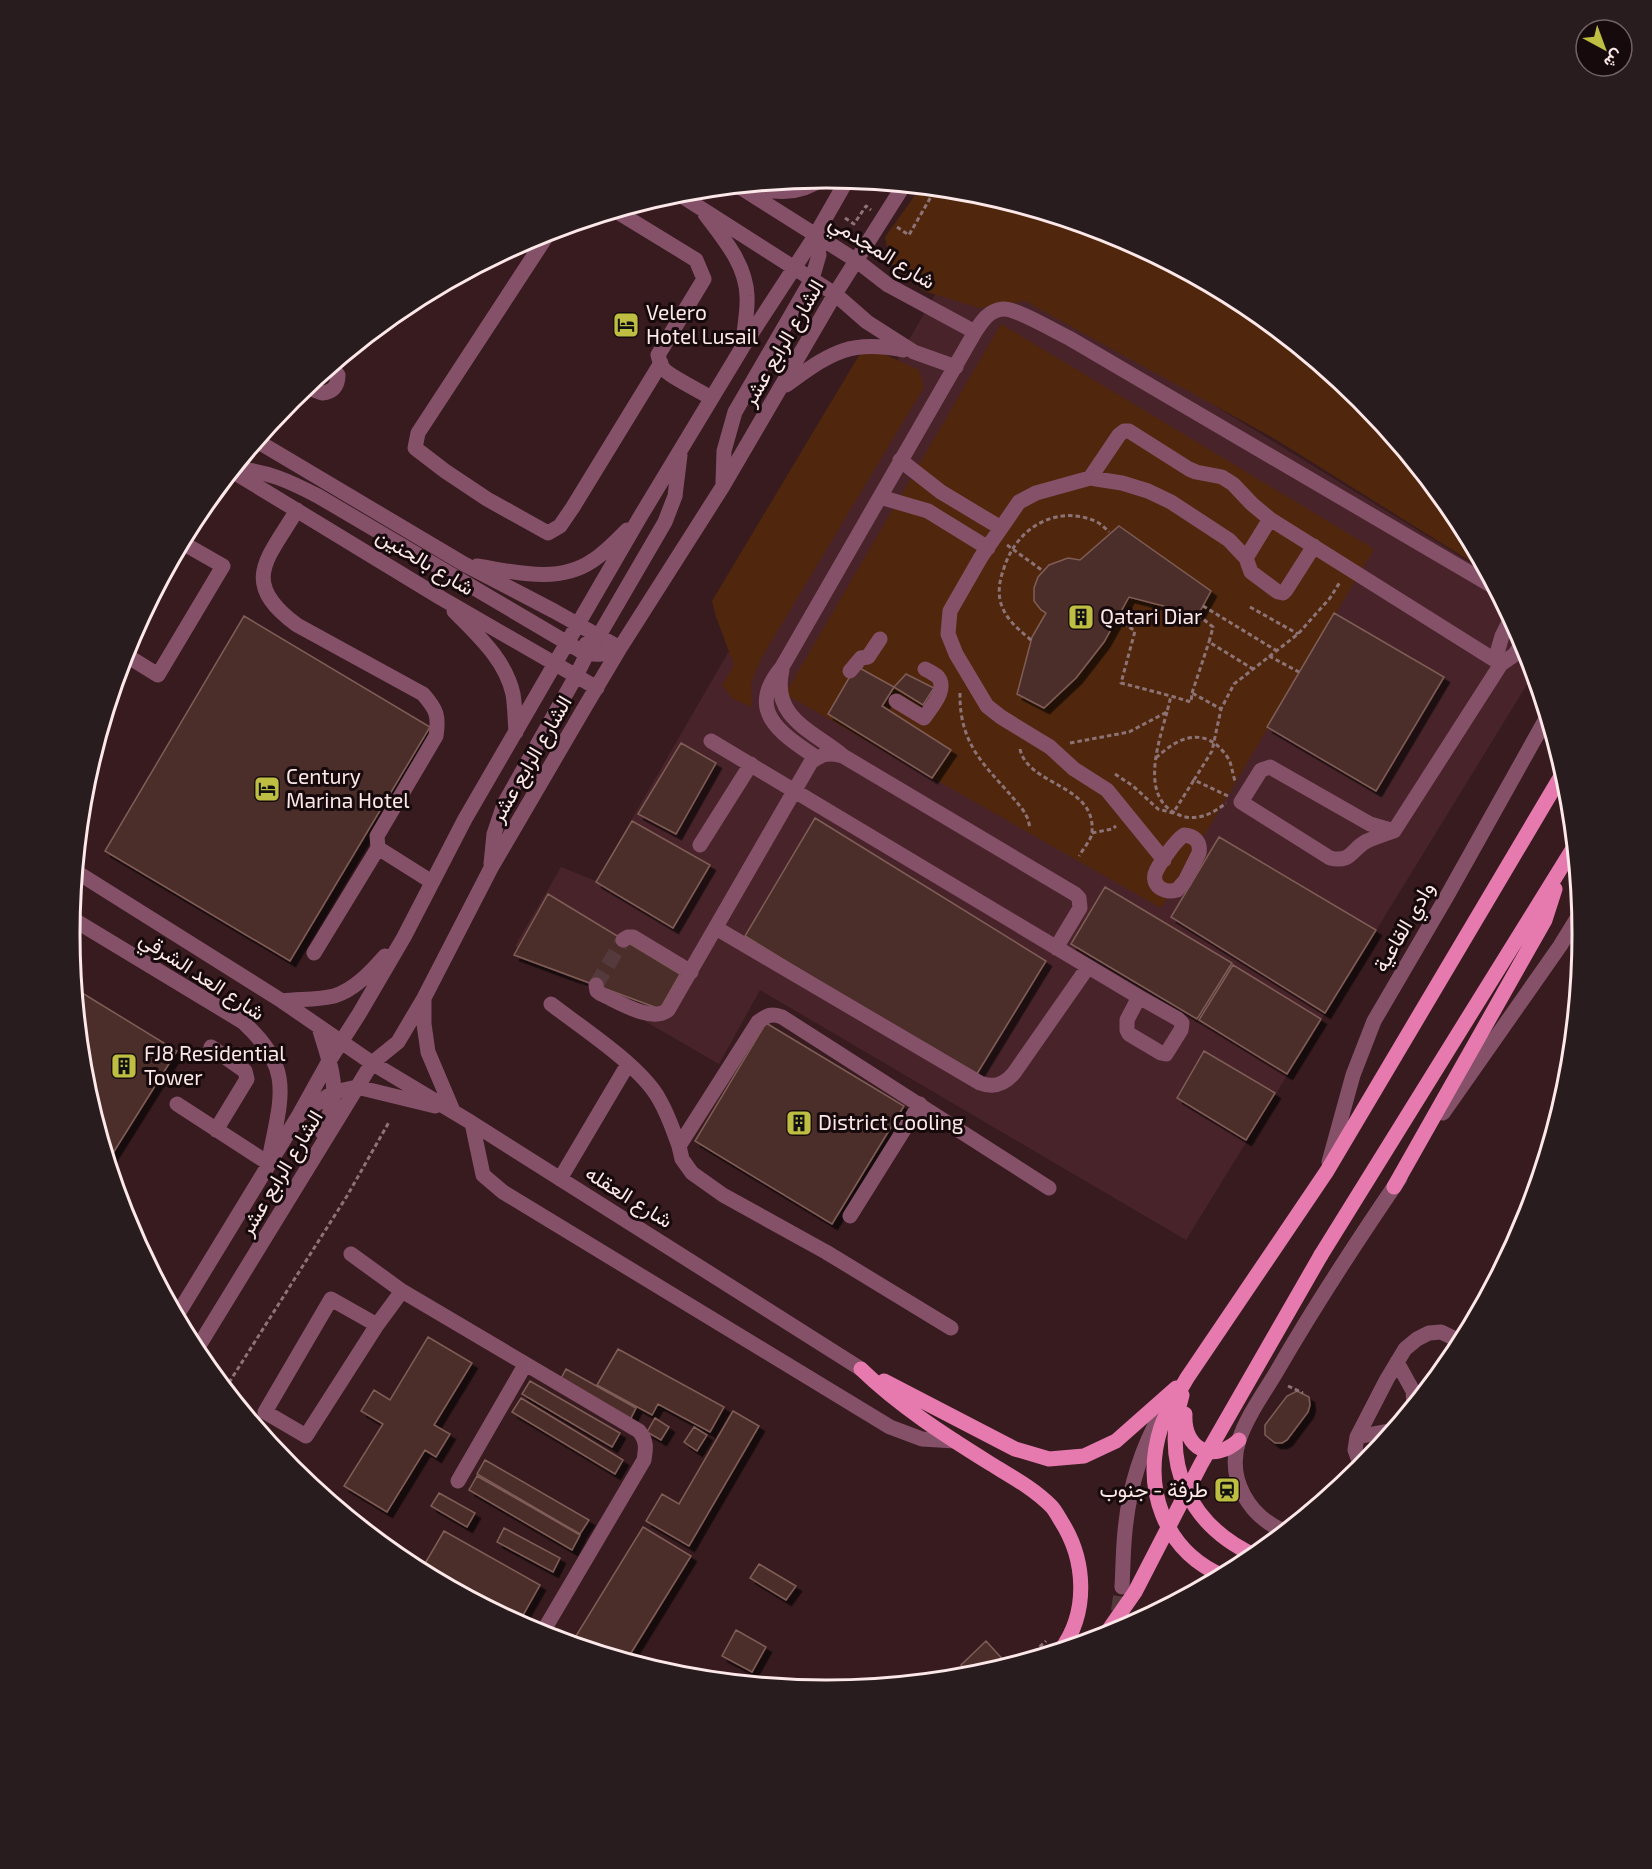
<svg xmlns="http://www.w3.org/2000/svg" width="1652" height="1869" viewBox="0 0 1652 1869" font-family="'Exo 2',Vazirmatn,sans-serif">
<style>
.built{fill:#48242a}
.green{fill:#50270c}
.building{fill:#4c2e29;stroke:#7f5d57;stroke-width:1.5;filter:url(#shadow)}
.lines{fill:none;stroke-linecap:round;stroke-linejoin:round}
.minor-tunnel{stroke:#553a3d;stroke-width:15;stroke-dasharray:15 8;stroke-linecap:butt}
.path{stroke:#8d7376;stroke-width:3;stroke-dasharray:4.5 3;stroke-linecap:butt}
.minor{stroke:#855169;stroke-width:15}
.major{stroke:#e67aae;stroke-width:15}
.major-bridge{stroke:#e67aae;stroke-width:15}
.labels{text-anchor:middle;stroke-width:6;stroke-linejoin:round;paint-order:stroke}
.street-label{font-size:21px;fill:#fce7e9;stroke:#170a0c}
.poi-label{font-size:21px;fill:#fce7e9;stroke:#170a0c;text-anchor:start}
.rim{fill:none;stroke:#fce7e9;stroke-width:3}
</style>
<defs>
<filter id="shadow"><feDropShadow dx="5.5" dy="5.5" stdDeviation="0" flood-color="#0009"/></filter>
</defs>
<rect width="100%" height="100%" fill="#381b1f"/>
<path class="built" d="M961,250L1486,572L1526,645L1534,673L1186,1240L760,990L719,1064L515,946L561,867L596,881Z"/>
<path class="green" d="M921,187L974,192L1116,235L1247,305L1362,399L1456,514L1486,571L1275,439L1025,301L979,308L924,291L890,264L885,237Z
M1001,324L1374,549L1161,908L785,694Z
M861,352L882,353L919,370L924,387L763,655L751,683L752,707L733,699L722,685L734,665L716,617L712,601Z"/>
<path class="building" d="M1119,526L1211,591L1198,615L1129,597L1104,642L1076,678L1044,708L1017,694L1032,637L1046,613L1041,610L1034,601V588L1038,577L1049,565L1068,558L1080,560Z
M1334,613L1444,677L1376,791L1267,727Z
M244,616L430,727L290,961L105,851Z
M856,666L894,687L882,706L951,750L932,778L828,714Z
M906,674L934,688L923,705L894,687Z
M681,743L716,763L676,834L638,814Z
M815,818L1046,961L975,1077L745,936Z
M632,821L710,865L673,928L596,882Z
M1219,837L1376,930L1325,1013L1171,917Z
M1105,887L1232,963L1197,1019L1071,944Z
M548,894L680,974L660,1009L514,955Z
M1233,965L1321,1019L1287,1074L1199,1020Z
M74,988L177,1051L108,1161L83,1082Z
M766,1023L904,1106L832,1224L695,1141Z
M1204,1051L1275,1093L1246,1140L1177,1098Z
M428,1337L472,1363L434,1425L450,1434L436,1457L425,1450L387,1512L344,1486L383,1424L361,1411L374,1390L390,1400Z
M618,1349L724,1407L710,1432L658,1404L652,1415L597,1385Z
M566,1369L636,1408L629,1422L558,1384Z
M530,1381L620,1433L612,1447L522,1394Z
M1297,1391L1309,1397L1310,1405L1308,1412L1287,1440L1282,1443H1275L1265,1435V1425L1287,1396Z
M521,1398L623,1460L615,1474L512,1412Z
M733,1411L759,1426L689,1546L646,1521L662,1494L679,1504Z
M655,1418L669,1427L661,1440L647,1432Z
M694,1427L707,1435L697,1451L684,1442Z
M485,1460L589,1520L580,1534L477,1474Z
M477,1476L580,1535L572,1550L469,1490Z
M439,1493L475,1513L467,1527L431,1506Z
M643,1527L691,1556L626,1661L571,1644Z
M504,1528L560,1558L553,1572L497,1542Z
M444,1531L540,1585L518,1624L420,1572Z
M759,1564L796,1586L786,1600L750,1578Z
M558,1629L571,1636L567,1643L553,1639Z
M736,1630L766,1647L752,1672L722,1656Z
M986,1641L1007,1664L1002,1668L972,1677L961,1665Z"/>
<g class="lines">
<path class="minor-tunnel" d="M596,985L623,940
M1115,1634L1122,1587"/>
<path class="path" d="M845,218L854,224L866,206L871,210
M897,227L909,235L936,188
M1288,339L1380,423
M1409,457L1430,487L1444,500
M1007,545L1043,571
M1203,606L1277,651
M1250,607L1298,634
M1198,615L1213,627L1209,642L1253,669
M1117,619L1135,631L1121,683L1171,696
M1031,640C1018,629 1004,618 1000,600C998,589 1000,579 1004,568C1016,529 1055,504 1095,521C1100,523 1105,528 1109,532
M1269,656L1299,672
M960,693C959,751 992,770 1023,810L1028,819L1030,828
M1192,693L1209,642
M1167,712C1158,745 1138,801 1182,816C1198,821 1214,813 1226,803
M1070,743L1129,732L1167,712L1171,696L1191,702L1192,693L1221,709
M1020,749C1028,786 1096,784 1092,832C1092,839 1083,849 1079,856
M1156,758C1174,741 1197,727 1219,747C1223,751 1228,757 1230,762C1232,768 1233,775 1235,781
M1115,774L1133,786L1158,809L1173,813L1194,780
M1228,796L1194,780L1212,751L1221,709L1234,684L1298,634L1330,598L1340,582
M1092,833L1112,829L1116,826
M1288,1386L1303,1393
M225,1389L347,1196L389,1122
M1023,1662L1046,1641"/>
<path class="minor" d="M738,186L857,261L888,285L975,332
M746,186C773,193 799,196 823,178
M677,193L835,294L867,322L914,352L956,367
M616,211L696,260L704,279L658,355C659,358 660,365 663,368C667,375 702,392 711,398
M705,214C723,238 746,264 747,296C748,311 744,328 743,343
M550,231L418,433L415,448L445,471L487,499L548,533L560,526L573,507L661,363
M786,385C830,354 847,339 903,350
M306,387L322,393C333,392 338,386 338,375L331,366
M257,441L464,564L554,611L620,648
M900,460L941,492L1001,528
M234,468C269,472 287,480 318,496L581,651C596,657 607,654 620,648
M232,471L441,598L597,688
M1090,478L1119,435L1124,431H1129L1189,469L1196,472L1222,477L1233,484L1252,504L1270,519L1501,664
M723,483L724,451L735,412L812,279L819,255L815,236
M880,497L928,511L988,548
M297,510C267,560 239,582 297,625L423,694C437,710 439,716 436,736L377,836L378,848L432,882
M1246,558L1270,519
M477,566C515,572 558,584 592,561C605,553 616,541 627,530
M454,611C478,636 505,659 513,694C515,706 515,719 516,732
M594,644L665,522L675,496L680,455
M124,654L158,675L223,566L181,542
M1495,660L1502,636L1511,618
M782,670C771,717 811,730 842,755
M850,671L861,658L868,657L880,639
M896,701L924,718C931,707 948,690 938,677C935,674 929,671 925,669
M711,741L1139,997
M817,758C780,733 745,711 782,667L975,332C982,321 989,310 1003,309C1016,308 1056,332 1069,338L1494,587
M1394,831L1370,824L1270,767L1261,770L1241,802L1330,858C1352,863 1351,849 1367,841C1376,837 1385,834 1394,831L1501,664L1514,655L1524,641
M1184,835C1194,836 1201,841 1199,853L1185,881L1177,890C1166,893 1152,888 1155,874C1158,865 1176,840 1184,835Z
M700,845L751,764
M1164,860L1107,790L1074,769L1050,747L1001,717L987,706L956,654L948,634L950,611L981,557L1019,502L1036,493L1090,478L1122,483L1148,491L1171,502L1229,540L1246,558L1251,572L1278,592L1283,593L1286,590L1314,546
M491,864L494,834L504,804L576,676L584,660L586,644
M75,871L282,1001L372,1063L472,1123L861,1369
M71,918L243,1022C293,1068 282,1094 270,1155
M716,928L980,1083C994,1088 1004,1085 1014,1073L1088,967
M623,940L628,937H633L691,972
M314,953L378,848
M596,985L597,991L601,994C619,1002 652,1023 668,1010L811,762C821,754 830,752 843,756L1075,894L1079,898L1080,908L1056,948
M1139,997L1178,1019L1182,1023L1181,1030L1166,1054L1161,1053L1129,1034L1127,1030V1020Z
M424,999V1024L428,1052L453,1111
M282,1001C299,999 318,1000 334,996C354,990 371,972 385,956
M551,1004C582,1028 641,1066 659,1099C668,1114 673,1130 679,1146
M319,1027C325,1049 337,1077 333,1101C331,1111 326,1122 322,1132
M211,1047L245,1071L247,1079L216,1130
M177,1104L268,1163
M1443,1113L1560,946L1581,912
M301,1114L334,1092L357,1087L435,1106
M472,1123L483,1175L503,1192L890,1427L922,1439L955,1441
M1329,1162L1353,1075L1374,1021L1447,896L1547,717
M560,1179L628,1064
M850,1216L920,1104
M351,1254L402,1291L639,1431C647,1441 646,1448 644,1460L541,1635
M176,1317L299,1115L329,1061L359,1014L404,937L465,819L640,517L742,348L815,236L847,180
M377,1325L331,1299L265,1412L306,1436L377,1325L402,1291
M951,1328L826,1252L723,1195L692,1173L682,1159L679,1146L758,1022C767,1015 772,1013 782,1017L1049,1188
M195,1352L372,1063L398,1042L424,998L491,868L582,712L620,648L723,486L835,294L904,185
M1397,1362L1413,1391L1414,1406
M1357,1437L1394,1430
M1362,1469L1355,1450L1357,1437L1387,1379L1405,1349L1417,1339L1429,1333L1441,1332L1462,1342
M458,1481L525,1365
M1286,1532C1249,1517 1226,1479 1239,1440C1247,1416 1264,1393 1277,1371C1315,1305 1357,1241 1400,1178
M1122,1587C1123,1569 1123,1550 1125,1531C1129,1488 1141,1449 1162,1412"/>
<path class="major" d="M1394,1187L1545,920L1555,889
M1321,1255L1574,847
M861,1369C899,1406 946,1436 991,1464C1012,1477 1033,1488 1051,1506C1055,1510 1058,1516 1061,1521C1086,1560 1089,1613 1060,1651
M884,1381L1015,1449L1049,1459L1084,1456L1116,1441L1176,1388
M1182,1395C1161,1466 1190,1526 1256,1556
M1185,1414C1183,1449 1213,1464 1239,1440
M1223,1576C1163,1550 1142,1487 1161,1427C1167,1409 1178,1394 1187,1378L1327,1171L1564,771"/>
<path class="major-bridge" d="M1103,1638L1135,1592L1201,1464L1321,1255"/>
</g>
<defs>
<symbol id="hotel-square" viewBox="-11 -11 22 22"><rect x="-9" y="-9" width="18" height="18" rx="4" fill="#bebf42" stroke="#170a0c"/><path d="M-6-4.5h1.5V1H6V5H4.5V3h-9V5H-6ZM-4 0a1.8 1.8 0 1 1 3.6 0ZM.5 0V-2.5h3Q6-2.5 6 0Z" fill="#111"/></symbol>
<symbol id="building-square" viewBox="-11 -11 22 22"><rect x="-9" y="-9" width="18" height="18" rx="4" fill="#bebf42" stroke="#170a0c"/><path d="M-4-6H4V6H1V3H-1V6H-4ZM-2.5-4.3h1.7v1.8h-1.7ZM.8-4.3h1.7v1.8H.8ZM-2.5-1h1.7V.8h-1.7ZM.8-1h1.7V.8H.8Z" fill="#111"/></symbol>
<symbol id="station-square" viewBox="-11 -11 22 22"><rect x="-9" y="-9" width="18" height="18" rx="4" fill="#bebf42" stroke="#170a0c"/><path d="M-3-6H3Q5-6 5-4V2Q5 4 3 4L4.5 6H3L1.5 4h-3L-3 6H-4.5L-3 4Q-5 4-5 2V-4Q-5-6-3-6ZM-3.5-4v3h7v-3ZM-3.5 1v1.5H-2V1ZM2 1v1.5H3.5V1Z" fill="#111"/></symbol>
</defs>
<g fill-rule="evenodd">
<use href="#hotel-square" x="611" y="310" width="30" height="30"/>
<use href="#building-square" x="1066" y="602" width="30" height="30"/>
<use href="#hotel-square" x="252" y="774" width="30" height="30"/>
<use href="#building-square" x="109" y="1051" width="30" height="30"/>
<use href="#building-square" x="784" y="1108" width="30" height="30"/>
<use href="#station-square" x="1212" y="1475" width="30" height="30"/>
</g>
<g class="labels">
<g class="street-label">
<text transform="translate(882 252) rotate(32)" y="7">شارع المجدمي</text>
<text transform="translate(783 343) rotate(-60)" y="7">الشارع الرابع عشر</text>
<text transform="translate(425 562) rotate(31)" y="7">شارع بالحنين</text>
<text transform="translate(531 759) rotate(-60)" y="7">الشارع الرابع عشر</text>
<text transform="translate(1404 927) rotate(-60)" y="7">وادي القاعية</text>
<text transform="translate(202 976) rotate(33)" y="7">شارع العد الشرقي</text>
<text transform="translate(281 1173) rotate(-59)" y="7">الشارع الرابع عشر</text>
<text transform="translate(629 1197) rotate(32)" y="7">شارع العقله</text>
</g>
<g class="poi-label">
<text x="646" y="320">Velero<tspan x="646" dy="24">Hotel Lusail</tspan></text>
<text x="1100" y="624">Qatari Diar</text>
<text x="286" y="784">Century<tspan x="286" dy="24">Marina Hotel</tspan></text>
<text x="144" y="1061">FJ8 Residential<tspan x="144" dy="24">Tower</tspan></text>
<text x="818" y="1130">District Cooling</text>
<text x="1208" y="1497" text-anchor="end">طرفة - جنوب</text>
</g>
</g>
<path d="M0 0H1652V1869H0ZM80 934a746 746 0 1 1 1492 0a746 746 0 1 1-1492 0Z" fill="#291c1e" fill-rule="evenodd"/>
<path class="rim" d="M80 934a746 746 0 1 1 1492 0a746 746 0 1 1-1492 0Z"/>
<g transform="translate(1604 48) rotate(139)"><circle r="28" fill="#170a0c" stroke="#736264" stroke-width="1.5"/>
<path d="M0-4.5L10 22L0 15L-10 22Z" fill="#bebf42"/>
<text y="-9" font-size="16" font-weight="bold" text-anchor="middle" fill="#fce7e9">ش</text>
</g>
</svg>
